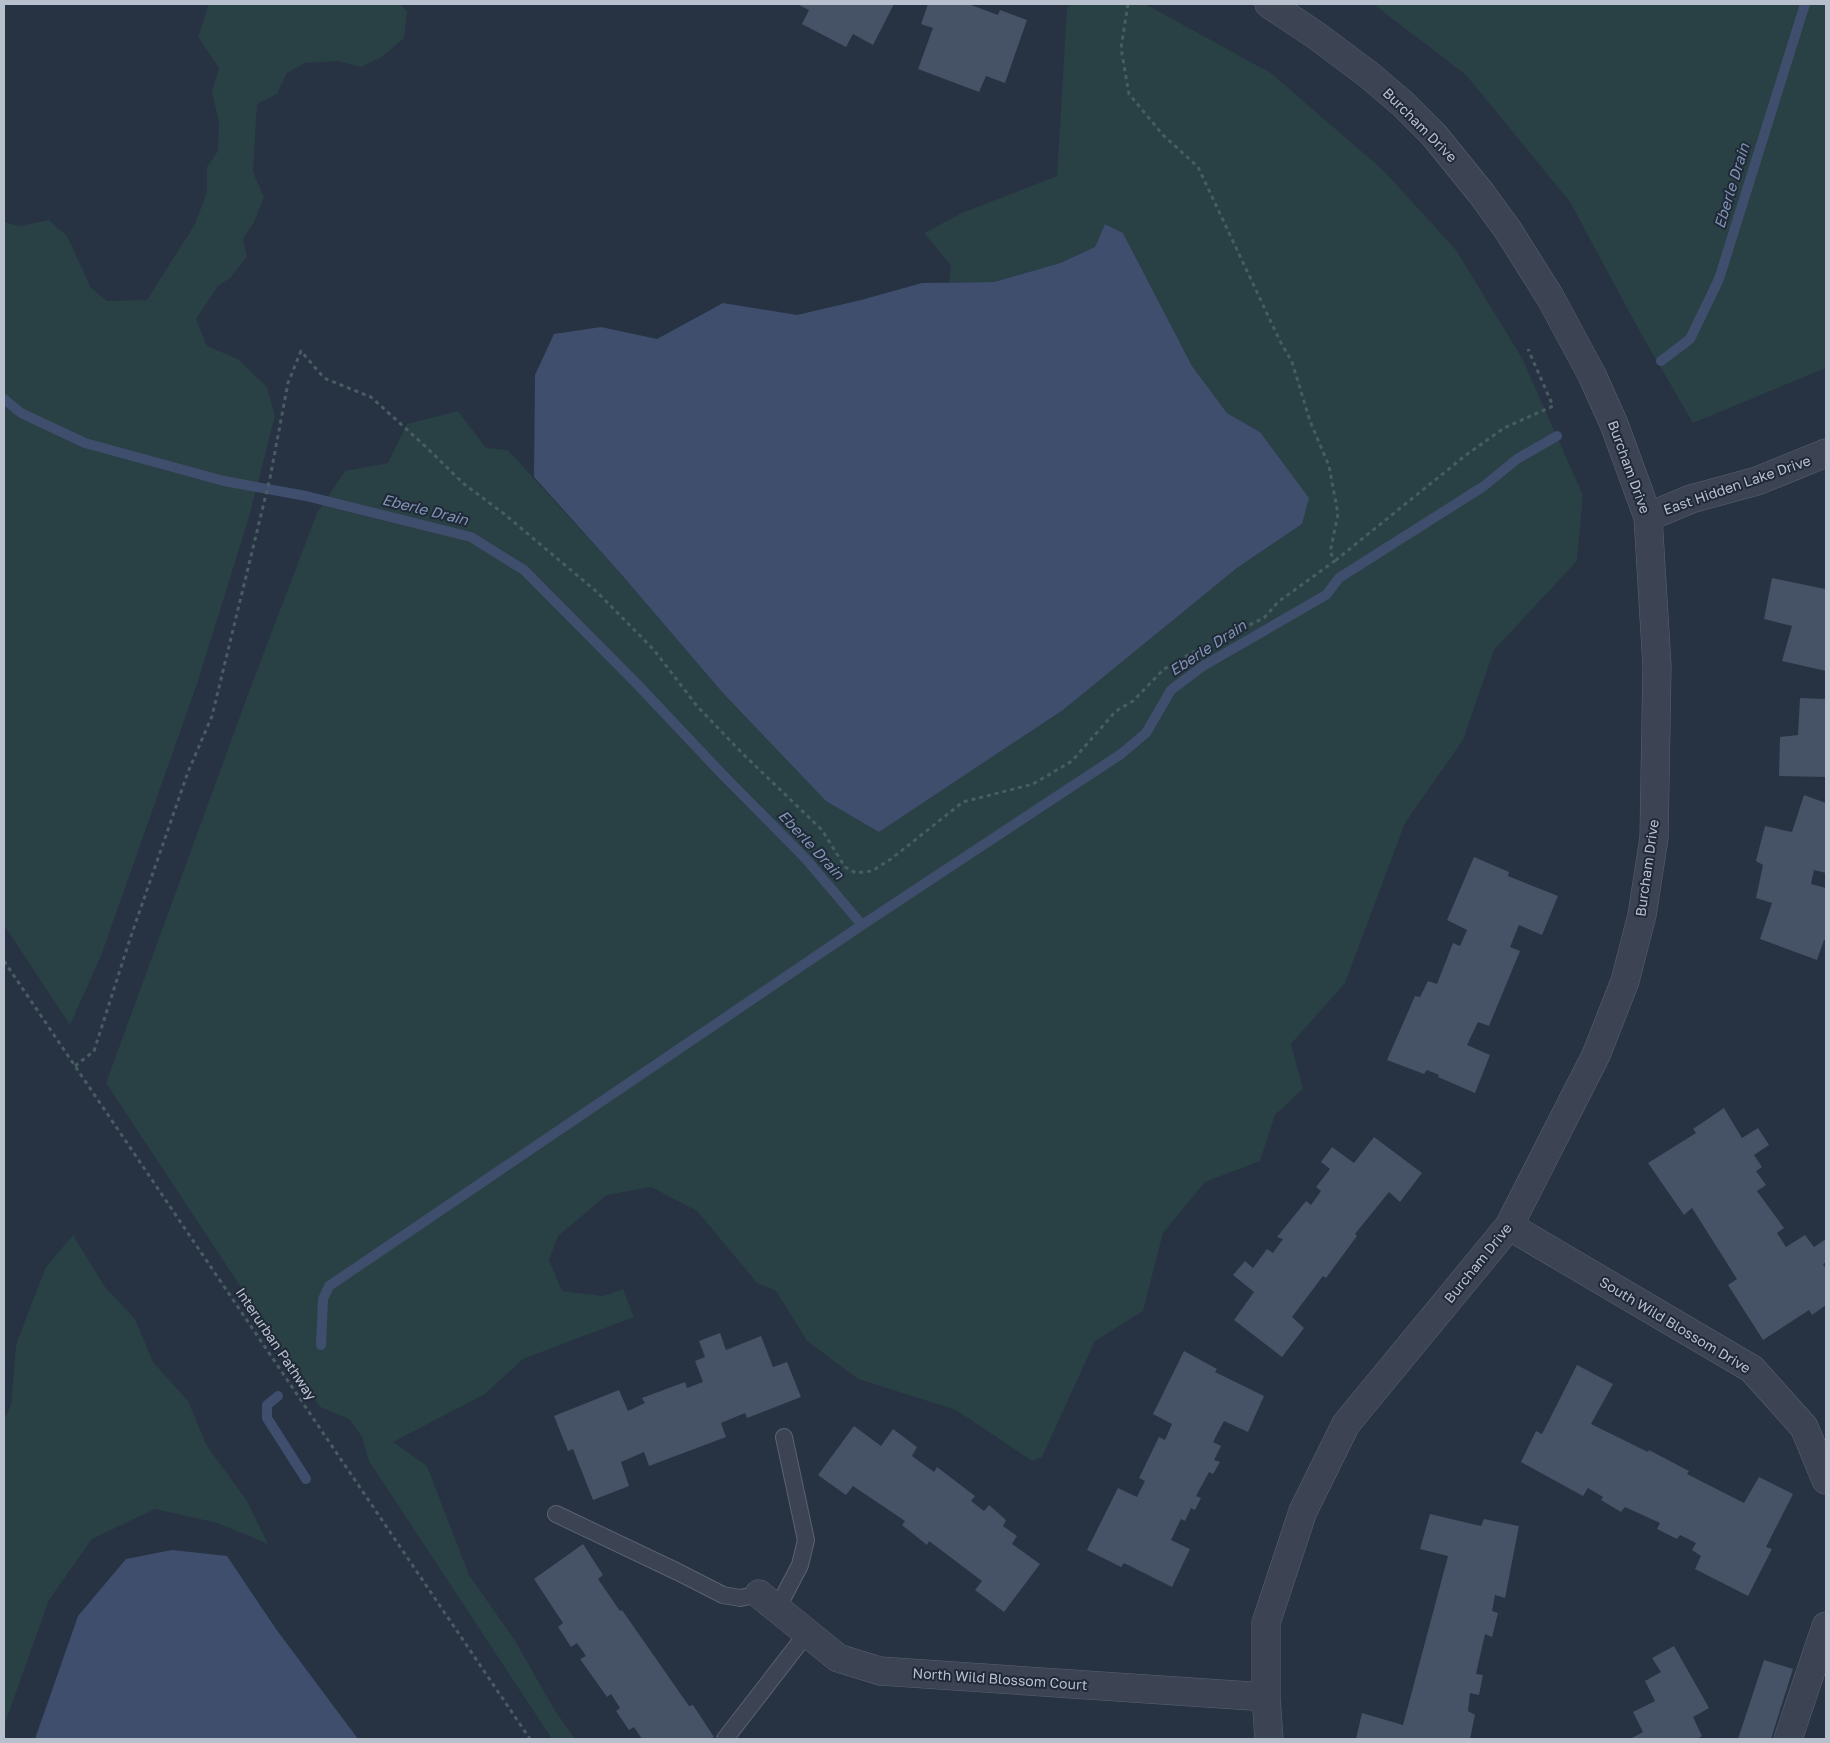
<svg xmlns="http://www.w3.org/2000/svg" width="1830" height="1743" viewBox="0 0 1830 1743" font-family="'Golos Text',sans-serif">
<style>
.green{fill:#294044}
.water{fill:#3e4e6c}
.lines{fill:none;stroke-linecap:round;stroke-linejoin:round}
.stream{stroke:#3e4e6c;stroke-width:10}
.building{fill:#465265}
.lane-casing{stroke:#5a6270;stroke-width:18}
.street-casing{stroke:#5a6270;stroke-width:29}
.path{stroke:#485d61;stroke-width:3;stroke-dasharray:4 4;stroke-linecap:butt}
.lane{stroke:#3c4453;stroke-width:16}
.street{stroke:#3c4453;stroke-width:28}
.labels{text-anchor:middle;stroke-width:4;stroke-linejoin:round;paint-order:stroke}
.street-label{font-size:14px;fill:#b9c0cd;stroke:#202938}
.water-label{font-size:15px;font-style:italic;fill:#8194b3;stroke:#202938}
</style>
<rect width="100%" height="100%" fill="#273243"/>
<path class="green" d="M209,4H401L407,12L404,38L382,57L361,67L337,61L305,63L287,73L277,94L257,104L253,172L264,197L254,222L243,239L247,257L230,278L218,286L196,319L207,346L238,359L267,387L275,416L249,517L198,681L101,956L70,1025L4,925V222L19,226L49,220L67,236L91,288L107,301L147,300L195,224L207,192V167L218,151L219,123L212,92L219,68L198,37Z
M1070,4H1145L1271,73L1384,171L1456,250L1522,358L1583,495L1577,561L1494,650L1463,740L1405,823L1345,983L1291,1044L1303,1089L1275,1115L1260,1161L1205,1182L1163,1233L1143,1311L1095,1341L1042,1457L1032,1461L956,1410L858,1379L807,1341L776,1291L757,1283L697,1211L651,1187L607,1195L558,1236L549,1260L562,1291L603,1296L623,1289L634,1317L523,1359L485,1394L393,1442L427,1466L469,1575L514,1639L554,1709L575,1739H552L369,1461L362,1437L349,1419L320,1407L106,1083L250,689L317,513L345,471L388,463L407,424L458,411L486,448L508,450L621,574L722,692L879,832L1063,710L1237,568L1302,524L1260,432L1227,413L1192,366L1123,233L1105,224L1095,247L1060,263L994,282H949L951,266L924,233L962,213L1057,176L1067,8Z
M1373,4H1826V368L1693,423L1640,332L1570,202L1466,75Z
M73,1235L105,1287L135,1319L153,1362L188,1401L207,1446L247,1501L268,1544L217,1523L155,1509L92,1539L49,1600L4,1726V1420L11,1405L16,1345L30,1308L46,1267Z"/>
<path class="water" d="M1105,224L1123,233L1192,366L1227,413L1260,432L1309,498L1302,524L1237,568L1063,710L879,832L826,801L722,692L621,574L534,477L535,375L554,334L601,327L657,339L723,303L797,315L861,300L922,283L994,282L1060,263L1095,247Z
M172,1550L227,1556L276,1629L358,1739H35L78,1616L126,1559Z"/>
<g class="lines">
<path class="stream" d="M1661,361L1690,339L1719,279L1805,4
M4,399L21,413L85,443L224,481L306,496L471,537L524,570L638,685L722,774L806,859L862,925L1121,754L1146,733L1171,690L1203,666L1326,595L1339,578L1484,486L1517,459L1557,436
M321,1345L323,1299L329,1286L862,925
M278,1396L267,1405V1418L306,1479"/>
</g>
<path class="building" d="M797,4H894L873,45L853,34L846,47L802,24L809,10Z
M928,4H971V5L998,15L1000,10L1027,20L1005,83L986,76L979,92L918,69L933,28L921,24Z
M1772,578L1825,589L1826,671L1782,661L1792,626L1764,619Z
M1800,698L1826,699V777L1779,776L1780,737L1798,735Z
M1804,795L1826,803V873L1814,870L1811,884L1826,888V940H1824L1817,960L1760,939L1772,903L1756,898L1763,865L1756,861L1765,826L1792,832Z
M1474,857L1509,872L1508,876L1558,896L1542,935L1519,925L1510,947L1520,951L1489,1026L1478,1022L1467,1045L1490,1055L1475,1093L1438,1077L1439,1075L1427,1070L1424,1074L1387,1060L1415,996L1420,997L1428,981L1437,984L1453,943L1460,946L1467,930L1447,920Z
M1724,1108L1742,1138L1758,1128L1769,1145L1754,1155L1762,1167L1756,1171L1766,1185L1757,1191L1784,1228L1777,1233L1786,1247L1805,1235L1814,1247L1826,1239V1262L1823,1264L1826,1269V1305L1812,1315L1809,1310L1763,1340L1728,1285L1737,1279L1692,1208L1684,1215L1648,1163L1696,1133L1693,1129Z
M1374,1137L1422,1173L1400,1202L1389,1192L1355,1234L1357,1236L1326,1278L1323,1276L1292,1317L1304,1328L1282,1357L1234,1320L1254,1292L1233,1275L1245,1261L1253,1268L1267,1249L1273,1253L1283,1239L1277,1237L1306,1201L1311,1205L1321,1191L1316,1187L1330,1169L1321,1162L1332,1147L1354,1163Z
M720,1333L726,1350L761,1336L773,1367L787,1362L801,1397L747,1418L745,1413L721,1423L726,1437L649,1466L644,1452L621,1462L629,1486L593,1500L573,1449L568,1451L554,1416L619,1390L628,1411L645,1403L642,1398L685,1382L687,1388L703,1382L695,1361L705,1357L699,1341Z
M1184,1351L1217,1369L1215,1372L1264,1396L1248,1432L1224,1421L1213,1442L1221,1446L1214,1460L1220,1462L1213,1474L1209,1472L1196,1496L1201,1498L1195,1510L1191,1508L1185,1521L1181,1519L1171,1540L1190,1549L1172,1587L1124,1563L1121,1567L1087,1550L1118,1488L1137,1497L1145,1481L1139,1478L1159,1437L1165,1440L1172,1424L1153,1414Z
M1577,1365L1613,1384L1591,1424L1648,1452L1649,1450L1689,1471L1687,1474L1744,1503L1759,1477L1793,1494L1766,1547L1772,1549L1748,1596L1695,1569L1701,1556L1692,1550L1696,1543L1680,1535L1677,1539L1657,1529L1660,1523L1625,1507L1621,1512L1601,1500L1603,1497L1588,1488L1583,1496L1521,1462L1536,1431L1542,1434Z
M854,1426L881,1446L893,1429L917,1447L912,1456L934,1472L937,1467L975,1496L971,1501L984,1511L989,1505L1006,1520L1003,1526L1017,1536L1012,1544L1040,1564L1004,1612L975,1590L982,1581L929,1541L927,1545L902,1525L905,1521L853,1486L846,1495L818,1475Z
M1430,1514L1481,1526L1484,1519L1519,1526L1505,1598L1495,1595L1492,1611L1498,1613L1492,1637L1485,1634L1476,1674L1483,1675L1479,1695L1470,1693L1468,1711L1475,1715L1470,1739H1356L1362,1713L1403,1725L1448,1556L1420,1549Z
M583,1544L603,1575L598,1579L620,1611L622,1610L689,1706L693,1705L714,1737L711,1739H642L634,1727L629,1730L616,1711L620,1708L611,1694L607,1697L580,1659L586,1656L577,1643L571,1647L558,1627L563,1623L534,1579Z
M1674,1646L1709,1708L1693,1717L1702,1736L1697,1739H1630L1643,1732L1633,1712L1655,1701L1645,1681L1661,1672L1652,1658Z
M1764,1660L1793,1669L1771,1739H1738Z"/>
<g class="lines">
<defs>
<path id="lane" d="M556,1514L678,1572L723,1595L740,1598L759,1594
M777,1609L800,1565L806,1540L784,1437
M725,1739L807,1633"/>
<path id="street" d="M1269,4L1317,36L1369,75L1403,104L1434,135L1481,193L1508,230L1550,297L1592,375L1614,424L1648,517L1657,666L1654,838L1642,915L1625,981L1596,1055L1509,1226L1346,1424L1303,1511L1266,1623V1697L1269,1739
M1648,517L1691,499L1757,481L1826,453
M1509,1226L1752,1369L1804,1427L1826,1480
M759,1594L838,1658L880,1671L1266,1697
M1788,1739L1826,1626"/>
</defs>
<use href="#lane" class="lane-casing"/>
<use href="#street" class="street-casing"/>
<path class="path" d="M1128,4L1121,48L1129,94L1163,135L1198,167L1280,341L1292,362L1310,421L1329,466L1338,514L1330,553L1336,560L1466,455L1504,428L1553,406L1528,349
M4,961L530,1739
M75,1066L94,1051L130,939L188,772L212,716L270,478L288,383L301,351L324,378L371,397L425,446L464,484L503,513L597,592L654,650L697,706L742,753L822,830L845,867L856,873L872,871L891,859L963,802L1033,784L1072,761L1116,711L1133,701L1164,669L1204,646L1264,618L1278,602L1336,560"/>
<use href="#lane" class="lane"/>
<use href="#street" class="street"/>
</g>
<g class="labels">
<g class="street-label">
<text transform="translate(1420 125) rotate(45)" y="5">Burcham Drive</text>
<text transform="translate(1629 467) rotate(70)" y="5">Burcham Drive</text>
<text transform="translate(1737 485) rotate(-19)" y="5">East Hidden Lake Drive</text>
<text transform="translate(1647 868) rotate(-82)" y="5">Burcham Drive</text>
<text transform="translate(1478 1263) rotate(-51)" y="5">Burcham Drive</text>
<text transform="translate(1675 1325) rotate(31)" y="5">South Wild Blossom Drive</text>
<text transform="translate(276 1344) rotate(56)" y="5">Interurban Pathway</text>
<text transform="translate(1000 1679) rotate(4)" y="5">North Wild Blossom Court</text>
</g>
<g class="water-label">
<text transform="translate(1732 186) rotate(-73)" y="5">Eberle Drain</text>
<text transform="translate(425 510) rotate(14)" y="5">Eberle Drain</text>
<text transform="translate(1208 648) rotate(-33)" y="5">Eberle Drain</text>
<text transform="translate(811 845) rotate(47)" y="5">Eberle Drain</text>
</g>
</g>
<rect width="1830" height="1743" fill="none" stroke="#b9c0cd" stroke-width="10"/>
</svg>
